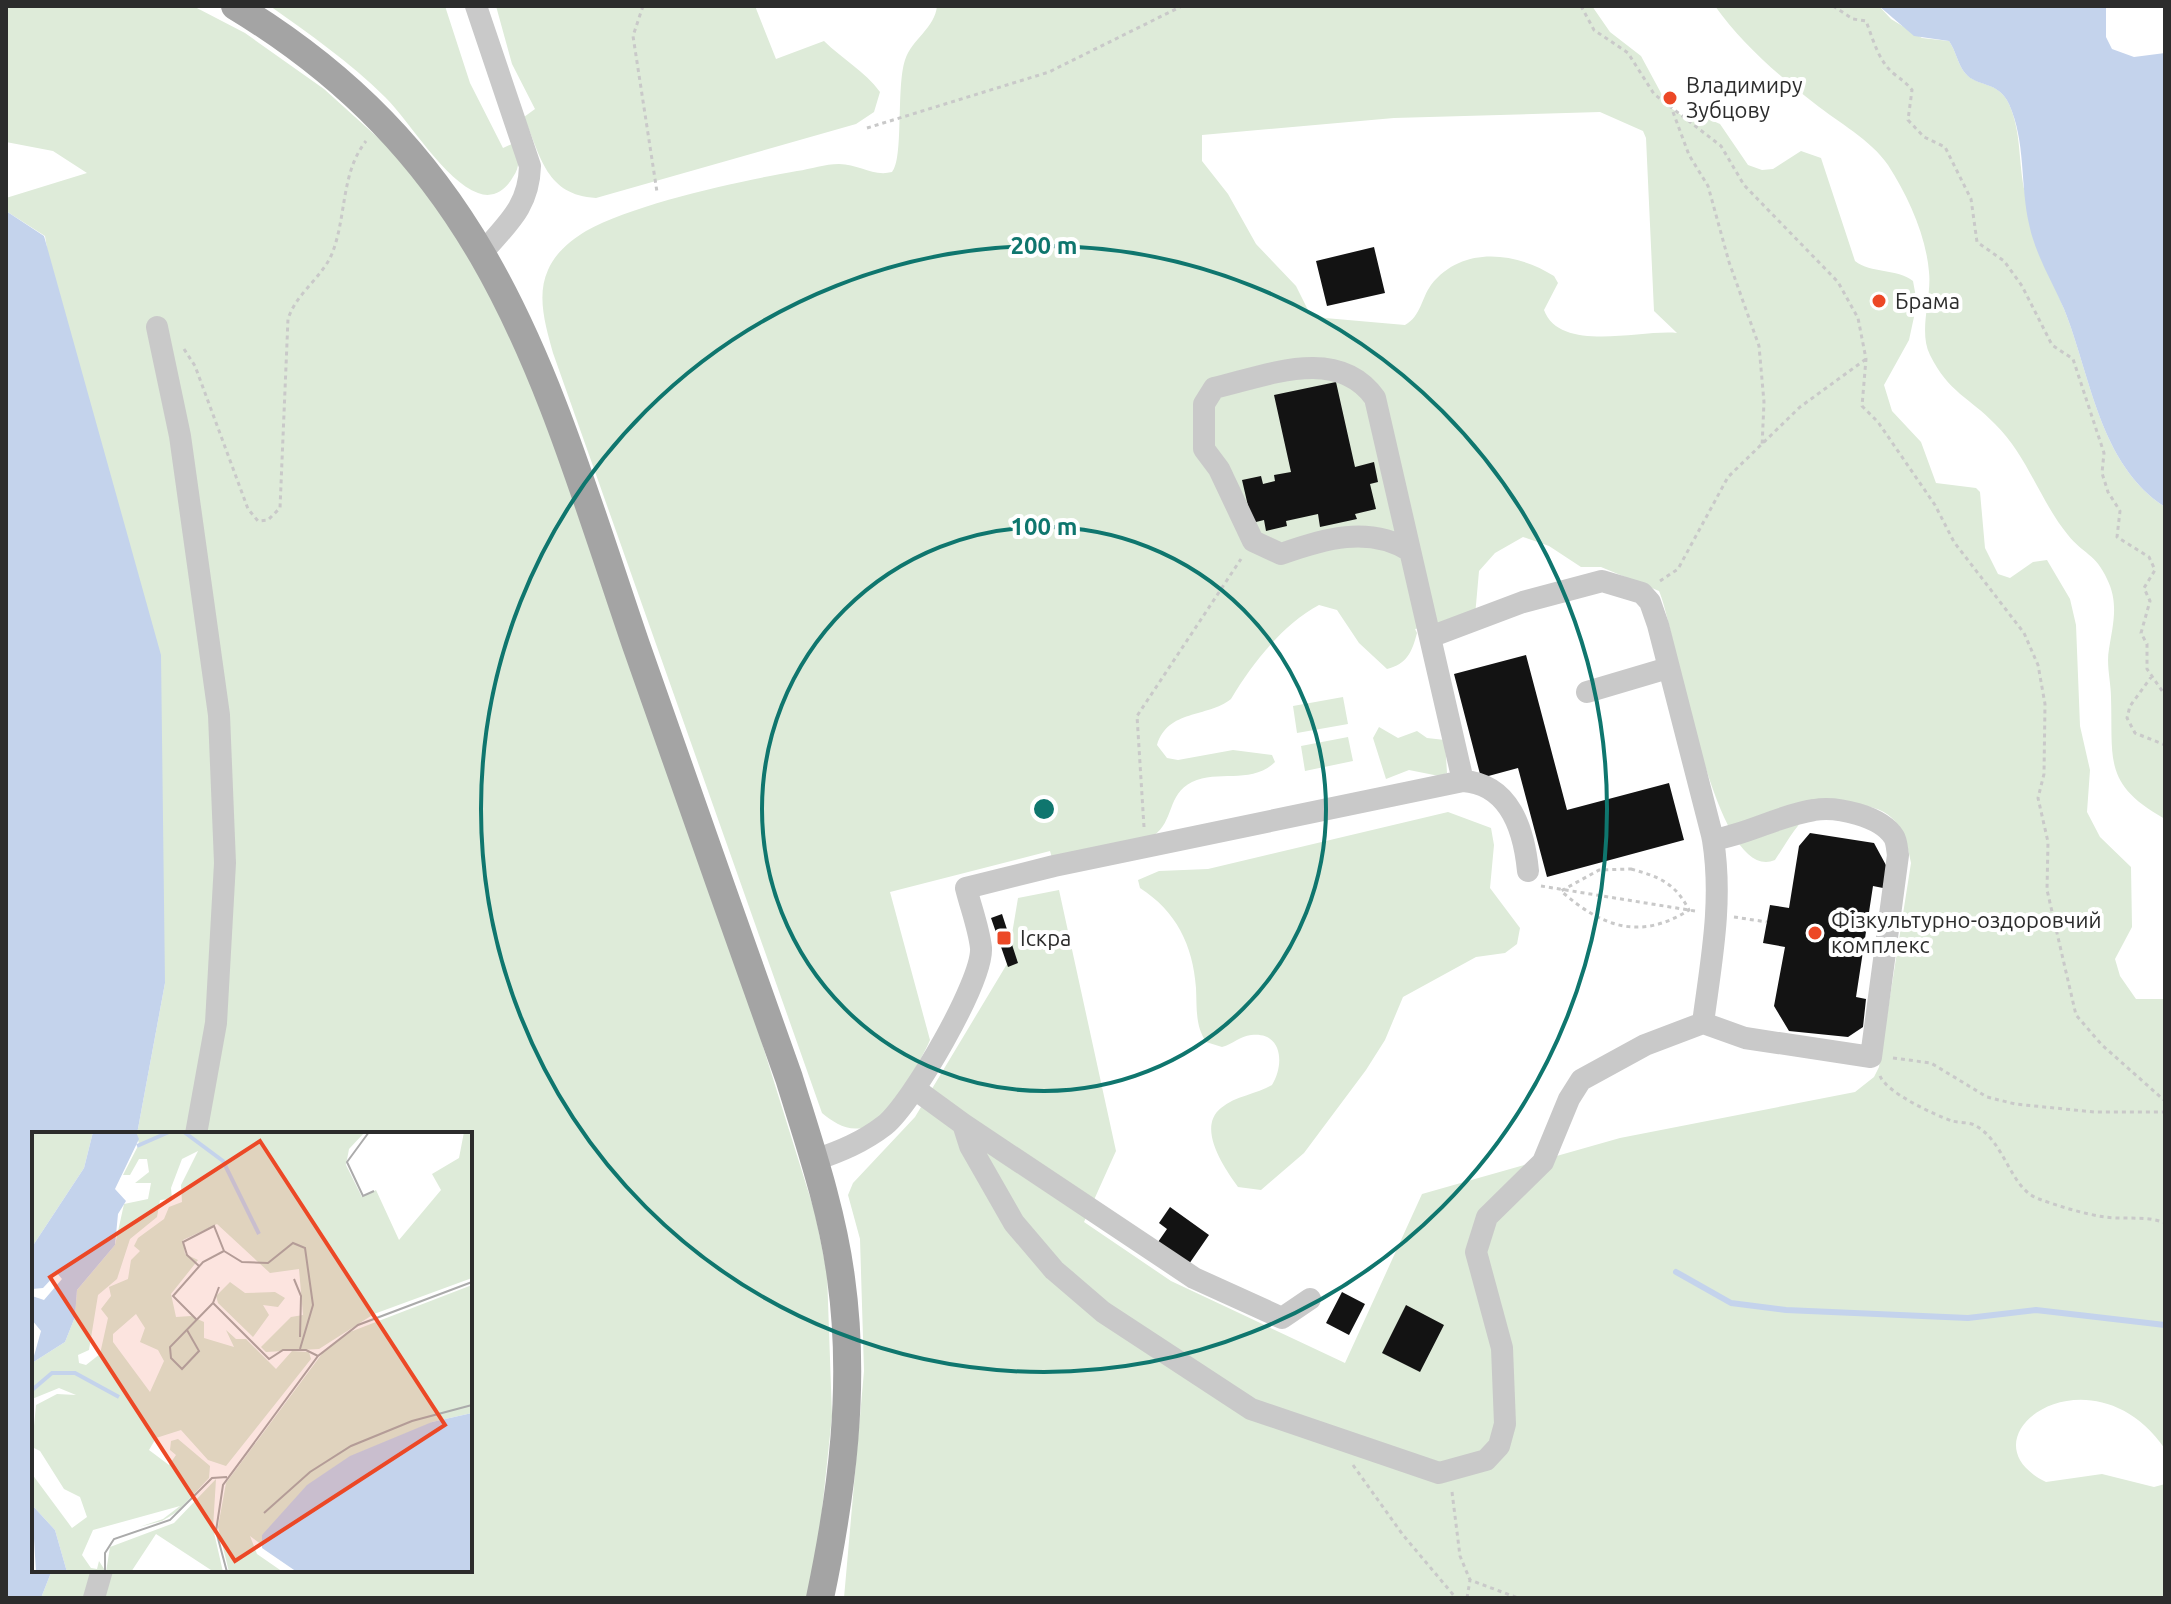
<svg xmlns="http://www.w3.org/2000/svg" width="2171" height="1604" viewBox="0 0 2171 1604" font-family="Ubuntu,sans-serif">
<style>
.green{fill:#deebd9;fill-rule:evenodd}
.water{fill:#c4d3ec}
.lines{fill:none;stroke-linecap:round;stroke-linejoin:round}
.stream{stroke:#c4d3ec;stroke-width:6}
.building{fill:#131313}
.path{stroke:#c9c9c9;stroke-width:3;stroke-dasharray:4 4;stroke-linecap:butt}
.minor{stroke:#c9c9c9;stroke-width:22}
.major{stroke:#a4a4a4;stroke-width:28}
.ring{fill:none;stroke:#0f766e;stroke-width:4}
.poi-dot{fill:#ec4826;stroke:#fff;stroke-width:3}
.labels{text-anchor:middle;stroke-width:8;stroke-linejoin:round;paint-order:stroke}
.poi-label{font-size:22px;fill:#2c2c2c;stroke:#fff;text-anchor:start}
.inset-river{fill:none;stroke:#c4d3ec;stroke-width:4}
.inset-road{fill:none;stroke:#ababab;stroke-width:2}
.view{fill:#ec4826;fill-opacity:0.15;stroke:#ec4826;stroke-width:4}
.inset-edge{fill:none;stroke:#2c2c2c;stroke-width:4}
.centre{fill:#0f766e;stroke:#fff;stroke-width:4}
.ring-label{font-size:24px;text-anchor:middle;font-weight:bold;fill:#0f766e;stroke:#fff;stroke-width:8;stroke-linejoin:round;paint-order:stroke}
</style>
<rect width="100%" height="100%" fill="#fff"/>
<path class="green" d="M6,6H193L245,33L324,89L396,154L449,223L489,287L538,387L727,931L815,1213L827,1273L832,1416L820,1529L807,1598H41L52,1570H470V1134H137L165,983L45,236L6,211V198L87,173L53,151L6,142Z
M270,6H445L470,83L503,148L514,143C519,155 521,166 513,177C506,190 493,199 478,193C445,181 410,122 385,97C350,62 309,34 270,6Z
M496,6H755L776,59L824,41C842,59 865,71 880,92L874,112L856,124L596,198C546,195 541,157 524,117L535,109L512,64Z
M937,6H1592L1610,32L1641,56L1668,106L1684,117H1704L1720,124L1748,165L1762,170L1773,169L1801,151L1821,158L1855,261C1871,274 1897,268 1913,281L1917,303L1909,340L1884,385L1892,411L1921,442L1936,483L1976,488L1980,492L1985,548L1998,574L2010,578L2033,562L2047,560L2070,599L2076,625L2080,726L2090,770L2087,812L2100,837L2131,867L2132,927L2115,959L2120,976L2136,999H2165V1449C2090,1341 1956,1438 2046,1482L2102,1474L2154,1487L2165,1484V1598H844L864,1371L860,1239L848,1195L853,1183L915,1117L1007,964L1018,898L1059,890L1116,1151L1084,1222L1171,1281L1345,1363L1422,1194L1620,1138L1855,1092L1874,1077L1879,1067L1911,863C1903,819 1889,805 1844,804C1834,803 1823,802 1814,809C1797,823 1787,842 1775,860C1713,887 1676,628 1659,591L1601,567H1581L1549,546L1523,537L1495,553L1479,571L1475,616L1415,629L1417,633C1412,652 1407,664 1387,669L1359,643L1337,610L1319,605C1283,624 1252,664 1231,699C1207,718 1168,709 1157,745L1167,758L1178,760L1233,750L1272,755L1275,762C1251,785 1219,769 1192,782C1167,794 1174,822 1154,835L1053,861L1050,851L890,892L930,1040C921,1061 885,1124 862,1128C846,1131 833,1122 822,1113L553,353C546,327 536,296 548,270C555,253 571,240 586,231C636,203 740,181 797,171C811,169 825,164 839,164C859,164 873,177 892,172C904,159 896,87 905,60C912,39 935,28 937,6ZM1600,112L1643,131L1646,138L1654,311L1677,333C1643,329 1560,354 1544,310L1558,283L1554,276C1516,252 1462,245 1431,285C1421,299 1421,316 1405,325L1325,318L1309,312L1296,286L1256,244L1228,194L1202,161V135L1394,118Z
M1715,6H1879L1891,19L1922,38L1949,41C1956,51 1958,65 1965,73C1978,88 1998,80 2009,104C2022,133 2018,163 2025,193C2035,234 2048,271 2064,309C2091,376 2099,464 2165,507V819C2103,784 2113,761 2111,697C2111,682 2106,665 2109,649C2113,624 2119,603 2107,579C2096,554 2082,553 2068,535C2040,501 2027,455 1995,424C1969,397 1949,393 1930,355C1918,331 1932,298 1929,272C1926,235 1908,196 1888,165C1870,139 1839,123 1814,103C1779,76 1741,43 1715,6Z
M1343,697L1348,724L1297,733L1293,706Z
M1379,727L1398,738L1417,731L1427,738L1445,740L1447,773L1439,776L1409,770L1386,779L1373,738Z
M1348,737L1353,761L1305,771L1301,746Z
M1448,812L1491,828L1494,845L1490,888L1520,928L1517,944L1505,953L1476,957L1403,997L1385,1040L1366,1070L1304,1153L1261,1190L1238,1187C1225,1169 1196,1128 1221,1108C1235,1096 1257,1094 1272,1085C1285,1064 1282,1031 1251,1035C1240,1036 1233,1044 1222,1047L1206,1042C1195,1025 1197,1008 1196,988C1193,945 1176,911 1140,888L1138,880L1159,871L1208,869Z"/>
<path class="water" d="M1879,6H2106V37L2112,49L2134,57L2165,53V507C2099,464 2091,376 2064,309C2052,281 2035,254 2029,224C2020,184 2026,142 2009,104C1998,80 1977,88 1965,73C1958,65 1956,51 1949,41L1914,36Z
M6,211L44,236L161,655L165,983L137,1134H34V1570H52L41,1598H6Z"/>
<g class="lines">
<path class="stream" d="M1676,1272L1731,1303L1786,1310L1968,1318L2036,1310L2165,1325"/>
</g>
<path class="building" d="M1374,247L1385,293L1327,306L1316,261Z
M1336,382L1355,467L1374,462L1378,482L1370,484L1376,509L1355,514L1357,519L1320,527L1318,514L1286,521L1287,526L1266,531L1264,520L1252,523L1242,480L1261,476L1263,484L1275,481L1274,475L1291,472L1274,395Z
M1526,655L1567,810L1669,783L1684,840L1547,877L1518,768L1481,778L1454,674Z
M1810,833L1874,843L1887,867L1883,888L1873,886L1856,997L1866,999L1863,1027L1848,1037L1789,1031L1774,1006L1785,947L1763,943L1770,905L1789,908L1799,846Z
M1002,914L1018,963L1008,967L991,918Z
M1170,1207L1209,1235L1189,1264L1158,1242L1167,1229L1159,1223Z
M1342,1292L1365,1304L1349,1335L1326,1323Z
M1406,1305L1444,1325L1420,1372L1382,1353Z"/>
<g class="lines">
<path class="path" d="M643,6L633,36L657,192
M1581,6L1594,30L1628,53L1654,94L1721,146L1744,185L1838,282L1858,318L1866,359L1862,406L1878,422L1935,505L1954,542L2024,633L2038,665L2045,704L2044,774L2038,798L2048,842L2047,890L2076,1015L2102,1045L2165,1101
M1833,6L1853,19L1866,21C1873,39 1878,60 1893,73C1900,79 1906,82 1912,90L1908,120L1924,137L1945,147L1971,199L1977,242L2004,261L2022,286L2052,345L2073,359L2104,453L2102,473L2108,492L2120,511L2117,537L2149,557L2155,570L2144,588L2150,601L2141,633L2147,644V669L2165,695
M1673,112L1689,155L1708,186L1729,262L1759,346L1764,402L1762,447
M867,128L1049,72L1182,6
M184,349L195,366L248,509L258,521L268,520L280,508L288,319C296,294 320,279 331,256C347,219 340,174 366,141
M1660,581L1678,569L1728,477L1800,407L1866,359
M2152,676L2130,706L2127,718L2135,733L2165,745
M1144,827L1137,716L1241,559
M1631,869C1660,877 1675,883 1689,910C1640,941 1602,927 1561,891L1599,870Z
M1541,886L1695,911
M1734,917L1767,922
M1893,1058L1931,1063L1987,1097L2015,1104L2094,1112H2165
M1880,1076C1887,1093 1935,1115 1952,1121C1960,1123 1970,1122 1976,1126C2006,1143 2010,1189 2039,1199C2058,1206 2084,1214 2105,1217C2125,1220 2146,1215 2165,1223
M1353,1465L1403,1535L1456,1598
M1452,1492L1460,1556L1470,1580L1518,1598
M1467,1598L1470,1580"/>
<path class="minor" d="M476,6L530,166C529,206 508,223 482,253
M157,327L180,436L219,715L225,863L216,1023L196,1134
M1410,551C1369,525 1323,539 1281,554L1253,541L1219,469L1204,449V404L1214,388C1266,376 1337,345 1375,398L1463,781
M1430,637L1523,602L1602,581L1642,593L1650,602L1658,625L1712,835L1713,840C1723,902 1711,962 1703,1023L1745,1038L1871,1057L1898,855C1897,850 1897,842 1894,837C1881,816 1837,806 1814,810C1780,815 1749,834 1713,840
M1587,692L1668,668
M915,1089L963,1124L970,1146L1014,1223L1054,1270L1103,1312L1251,1409L1439,1473L1486,1460L1499,1446L1505,1424L1502,1348L1476,1252L1487,1217L1543,1162L1569,1099L1581,1080L1645,1045L1703,1023
M963,1124L1194,1278L1282,1318L1310,1299
M815,1160C841,1151 863,1142 885,1125C912,1103 983,981 981,948C979,929 971,908 966,888L1054,866L1463,781C1510,784 1524,830 1528,871
M94,1598L102,1570"/>
<path class="major" d="M235,6C494,163 545,378 636,645C686,789 738,934 789,1078C809,1143 832,1209 841,1278C856,1385 842,1493 820,1598"/>
</g>
<g class="ring">
<circle cx="1044" cy="809" r="282"/>
<circle cx="1044" cy="809" r="563"/>
</g>
<g class="poi-dot">
<circle cx="1670" cy="98" r="8"/>
<circle cx="1879" cy="301" r="8"/>
<circle cx="1815" cy="933" r="8"/>
<rect x="996" y="930" width="16" height="16" rx="4"/>
</g>
<g class="labels">
<g class="poi-label">
<text x="1686" y="93">Владимиру<tspan x="1686" dy="25">Зубцову</tspan></text>
<text x="1895" y="309">Брама</text>
<text x="1831" y="928">Фізкультурно-оздоровчий<tspan x="1831" dy="25">комплекс</tspan></text>
<text x="1020" y="946">Іскра</text>
</g>
</g>
<g transform="translate(32 1132)">
<rect width="440" height="440" fill="#fff"/>
<path d="M0,0H61L52,36L0,115ZM104,0H333L317,17L314,33L330,65L344,58L367,108L409,58L400,42L427,26L432,0H440V146L342,182L287,217L234,220L229,215L259,185L271,183L267,137L238,141L185,92L151,108L153,122L166,128L139,162L144,185L159,184L172,190V206L202,215L194,198L204,207H214L244,237L260,219L277,220L279,227L194,334L176,328L149,298L124,306L117,318L137,333L144,323L138,318L139,309L146,307L178,334L177,346L145,380L130,389L107,395L131,387L148,374L61,398L50,423L59,436L65,437L67,429L74,440L78,415L142,391L184,347L181,396L191,440H182L124,402L99,440H35L23,398L0,373V342L40,396L55,385L48,365L32,357L8,319L0,315L4,273L25,262L44,263L27,256L0,267V231L33,210L43,185L45,158L83,113L92,72L116,67L119,51H103L117,40L115,27H107L98,43H91L107,12ZM166,19L149,53L150,70L137,75L132,87L106,106L102,114L108,119L99,128L96,147L77,155L79,164L69,177L76,186L68,222L54,233L47,231L46,223L57,218L66,163L85,147L98,107L125,85L128,68L140,67L139,56L150,27ZM104,182L113,196L108,210L126,218L132,229L118,260L81,210V202ZM198,150L213,161L243,160L253,166L246,175L231,173L237,183L221,205L186,171L184,164ZM440,153V281L400,290L230,403V413L218,404L225,422L251,440H197L186,395L194,351L292,219L318,200Z" fill="#deebd9" fill-rule="evenodd"/>
<path d="M61,0H104L107,7L83,57L94,69L86,82L83,113L45,158L43,185L33,210L0,231L9,199L0,188V164L12,168L30,147L25,141L11,156L0,157V115L52,36ZM440,281V440H265L230,416V403L275,353L318,324L400,290ZM0,373L23,398L35,440H4Z" fill="#c4d3ec"/>
<path class="inset-river" d="M152,0L191,29L227,102M105,14L137,0M0,258L20,241H43L87,265"/>
<path class="inset-road" d="M337,0L315,30L331,64L342,59M192,119L210,130L236,131L261,111L273,116L281,173L268,217M262,147L269,164L268,205M187,155L181,171L237,227L251,218H274L286,224M165,188L141,164L171,130L192,119L182,94L151,110L155,123L167,134M155,198L167,219L150,237L139,226L138,215L181,171M232,381L278,340L319,314L380,289L440,273M73,440V421L82,407L138,388L180,346L195,345M195,440L184,399L191,353L286,224L326,193L440,150"/>
<path class="view" d="M228,9L413,293L203,429L18,145Z"/>
<rect width="440" height="440" class="inset-edge"/>
</g>
<circle cx="1044" cy="809" r="12" class="centre"/>
<g class="ring-label">
<text x="1044" y="254">200 m</text>
<text x="1044" y="535">100 m</text>
</g>
<rect width="2171" height="1604" fill="none" stroke="#2c2c2c" stroke-width="16"/>
</svg>
